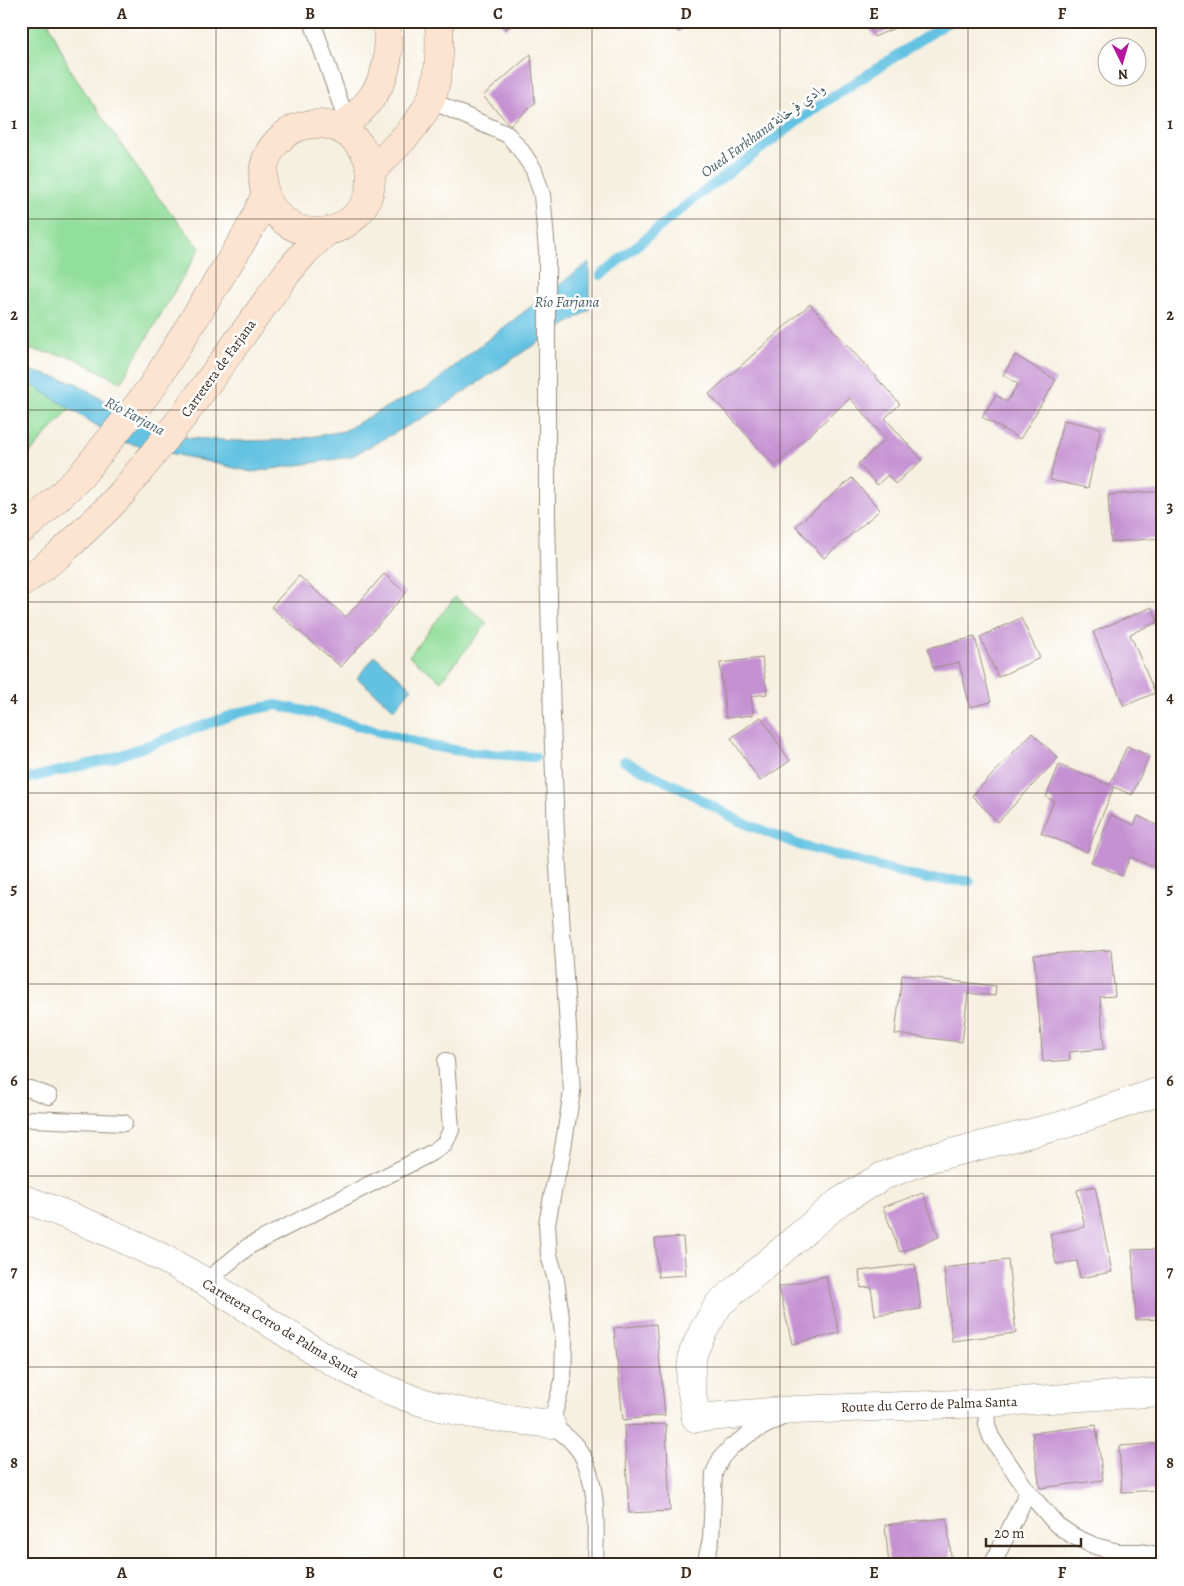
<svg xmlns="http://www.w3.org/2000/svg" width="1184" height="1586" viewBox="0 0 1184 1586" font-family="Alegreya,Amiri,serif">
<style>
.green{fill:#92de9b;stroke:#66845c}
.water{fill:#64c2e2;stroke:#507680}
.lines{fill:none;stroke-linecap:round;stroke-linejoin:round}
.stream{stroke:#64c2e2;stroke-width:10}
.building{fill:#c591d2}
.service-casing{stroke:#988d7f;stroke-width:18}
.minor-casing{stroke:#988d7f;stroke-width:29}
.tertiary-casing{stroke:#988d7f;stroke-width:29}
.secondary-casing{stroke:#988d7f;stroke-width:29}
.service{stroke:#fff;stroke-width:16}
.minor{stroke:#fff;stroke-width:28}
.tertiary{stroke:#fff;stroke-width:28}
.secondary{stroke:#fde4d1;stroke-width:28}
.grid{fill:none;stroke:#3b2a1e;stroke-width:1;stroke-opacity:0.55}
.labels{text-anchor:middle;stroke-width:5;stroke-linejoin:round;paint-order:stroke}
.street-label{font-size:14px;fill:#3b2a1e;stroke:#fff}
.water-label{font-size:15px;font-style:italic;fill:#495f63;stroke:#fff}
.neatline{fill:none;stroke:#3b2a1e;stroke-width:2}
.grid-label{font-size:16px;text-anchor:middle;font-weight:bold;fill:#3b2a1e}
</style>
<rect width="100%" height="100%" fill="#fff"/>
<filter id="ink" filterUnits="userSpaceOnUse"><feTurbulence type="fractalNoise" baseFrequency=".02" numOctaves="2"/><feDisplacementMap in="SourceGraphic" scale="10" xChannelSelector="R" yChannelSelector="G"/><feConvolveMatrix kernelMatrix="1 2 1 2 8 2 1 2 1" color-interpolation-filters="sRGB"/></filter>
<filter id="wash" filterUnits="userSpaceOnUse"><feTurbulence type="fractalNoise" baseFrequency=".0096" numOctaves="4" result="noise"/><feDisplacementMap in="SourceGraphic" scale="20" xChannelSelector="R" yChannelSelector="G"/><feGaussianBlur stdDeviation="1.12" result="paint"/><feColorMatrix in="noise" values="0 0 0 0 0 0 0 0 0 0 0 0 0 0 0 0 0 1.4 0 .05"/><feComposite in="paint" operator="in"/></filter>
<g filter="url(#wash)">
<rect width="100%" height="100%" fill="#f6f0e0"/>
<path class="green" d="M21,21H48L70,70L153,191L200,248L121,382L72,357L21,348Z
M21,378L76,402L21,463Z
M455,597L487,623L441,681L409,656Z"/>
<path class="water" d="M589,262V310L523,352L439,409L350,457L252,472L123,442L21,378V368L76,383L139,423L189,438L238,441L293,440L344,431L390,405L428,388L473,351Z
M375,656L412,688L394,709L357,678Z"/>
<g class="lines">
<path class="stream" d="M601,275L696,197L816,108L950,21
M624,761L686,791L739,821L802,846L926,879L970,881
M21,780L110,759L241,712L276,705L319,714L372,730L431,746L473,753L535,757"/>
</g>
<g id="blocks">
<path class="building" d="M500,21H515L506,29Z
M671,21H695L678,32Z
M867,21H911L874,37Z
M531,54L535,103L510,125L483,96Z
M810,304L900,404L885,418L922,460L895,484L888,475L877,485L858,464L886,439L850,398L775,466L709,394Z
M1015,355L1056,380L1020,439L982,417L996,395L1007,402L1018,384L1003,375Z
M1063,420L1101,428L1088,488L1050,480Z
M852,478L880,510L824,558L796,526Z
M1163,491V538L1111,542L1108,495Z
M384,574L406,593L341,667L271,607L299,576L346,617Z
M1152,607L1158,622L1130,634L1155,693L1124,706L1093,632Z
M1021,618L1040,658L998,677L980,637Z
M975,637L991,702L970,707L959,662L933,668L928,648Z
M762,658L767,694L751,696L753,715L726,718L720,663Z
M761,717L790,761L760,781L731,738Z
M1032,733L1058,758L998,822L972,796Z
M1127,746L1149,756L1132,795L1114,787L1087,852L1041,833L1054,801L1046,797L1059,765L1110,785Z
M1163,777V798L1155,795Z
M1111,815L1134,825L1138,816L1163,828V846L1154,867L1130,857L1122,876L1091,862Z
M1111,950L1115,996L1100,997L1104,1049L1069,1052L1070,1060L1043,1062L1034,955Z
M902,975L996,986L995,996L968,993L962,1042L895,1034Z
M1095,1186L1112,1272L1080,1278L1077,1261L1056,1264L1050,1234L1085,1227L1077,1190Z
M923,1193L939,1237L900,1252L883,1207Z
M683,1237L686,1275L658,1277L655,1239Z
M1163,1249V1319L1136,1320L1132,1250Z
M1008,1260L1016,1333L952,1341L944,1268Z
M915,1264L921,1309L875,1315L871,1287L861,1288L859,1271Z
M826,1276L839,1333L792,1344L779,1287Z
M656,1324L665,1415L623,1420L614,1328Z
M666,1424L670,1511L629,1513L624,1426Z
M1096,1425L1103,1480L1040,1488L1032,1433Z
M1163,1443V1490L1122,1492L1119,1446Z
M947,1518L952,1565H889L885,1525Z"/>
</g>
</g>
<g filter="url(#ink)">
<use href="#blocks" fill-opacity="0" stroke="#988d7f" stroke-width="1"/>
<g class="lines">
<defs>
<path id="service" d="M312,21L347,122
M430,100L508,135L520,149L534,170L542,195L547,251V519L552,718L556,835L572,1092L561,1160L554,1186L547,1224L549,1255L556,1280L564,1341L563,1381L551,1424C559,1431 568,1437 574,1444C600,1473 596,1529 595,1565
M21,1089H30L49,1096
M32,1119L124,1123
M205,1282L249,1246L433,1152L445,1143L451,1130L446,1061
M986,1403L987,1425L991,1437L1028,1492L1057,1525L1073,1536L1095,1546L1118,1552H1141L1163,1556
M705,1565L711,1539L714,1473L721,1458L731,1447L749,1434L784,1416
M992,1565L1028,1492"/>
<path id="minor" d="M696,1418L690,1380L693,1353L703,1331L719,1304L839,1202L883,1176L931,1158L1063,1125L1163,1090"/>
<path id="tertiary" d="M21,1198C86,1221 148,1247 207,1283C269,1320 328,1365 396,1393C445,1413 498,1418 551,1424
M696,1418L795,1410L986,1403L1163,1392"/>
<path id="secondary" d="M263 178a54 54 0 1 1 108 0a54 54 0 1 1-108 0Z
M338,128C365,112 386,85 388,53C388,42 387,32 387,21
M371,171C391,152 418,127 430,101C440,80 440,44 439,21
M21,530L32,522L80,477L151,388L240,245L254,221L265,195
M21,584L59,555L106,510L122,493L185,414L287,273L305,252L326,232"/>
</defs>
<use href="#service" class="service-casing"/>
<use href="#minor" class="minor-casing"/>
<use href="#tertiary" class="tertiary-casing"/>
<use href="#secondary" class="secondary-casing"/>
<use href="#service" class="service"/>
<use href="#minor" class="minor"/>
<use href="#tertiary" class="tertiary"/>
<use href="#secondary" class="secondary"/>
</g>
</g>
<path class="grid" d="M216,21V1565M404,21V1565M592,21V1565M780,21V1565M968,21V1565M21,219H1163M21,410H1163M21,602H1163M21,793H1163M21,984H1163M21,1176H1163M21,1367H1163"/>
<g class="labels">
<g class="street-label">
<text transform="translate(218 368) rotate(-54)" y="5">Carretera de Farjana</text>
<text transform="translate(281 1328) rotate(31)" y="5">Carretera Cerro de Palma Santa</text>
<text transform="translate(929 1404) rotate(-2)" y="5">Route du Cerro de Palma Santa</text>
</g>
<g class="water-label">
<text transform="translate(763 130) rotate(-36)" y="5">Oued Farkhana وادي فرخانة</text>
<text x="567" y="307">Río Farjana</text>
<text transform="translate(135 416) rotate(28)" y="5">Río Farjana</text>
</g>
</g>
<rect width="1184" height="1586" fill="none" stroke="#fff" stroke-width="55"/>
<g transform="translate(1122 62) rotate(175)"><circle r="24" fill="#ffffff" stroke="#b1aaa5"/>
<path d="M0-4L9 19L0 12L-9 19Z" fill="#b5179e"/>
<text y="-8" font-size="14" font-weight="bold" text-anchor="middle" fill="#3b2a1e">N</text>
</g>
<path d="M986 1538v8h95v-8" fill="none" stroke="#3b2a1e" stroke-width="2.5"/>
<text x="994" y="1538" font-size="15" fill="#3b2a1e" stroke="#ffffff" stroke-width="4" paint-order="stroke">20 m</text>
<rect x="28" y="28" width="1128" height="1530" class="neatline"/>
<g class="grid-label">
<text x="122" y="19">A</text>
<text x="310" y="19">B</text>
<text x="498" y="19">C</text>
<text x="686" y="19">D</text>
<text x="874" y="19">E</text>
<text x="1062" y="19">F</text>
<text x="14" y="129">1</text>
<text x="1170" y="129">1</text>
<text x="14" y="320">2</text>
<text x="1170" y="320">2</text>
<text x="14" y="512">3</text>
<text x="1170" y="512">3</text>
<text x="14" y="703">4</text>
<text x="1170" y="703">4</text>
<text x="14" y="894">5</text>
<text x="1170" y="894">5</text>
<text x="14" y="1086">6</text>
<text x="1170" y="1086">6</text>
<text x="14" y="1277">7</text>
<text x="1170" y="1277">7</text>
<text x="14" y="1468">8</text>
<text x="1170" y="1468">8</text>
<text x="122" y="1578">A</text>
<text x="310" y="1578">B</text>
<text x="498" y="1578">C</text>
<text x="686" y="1578">D</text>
<text x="874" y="1578">E</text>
<text x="1062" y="1578">F</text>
</g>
</svg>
